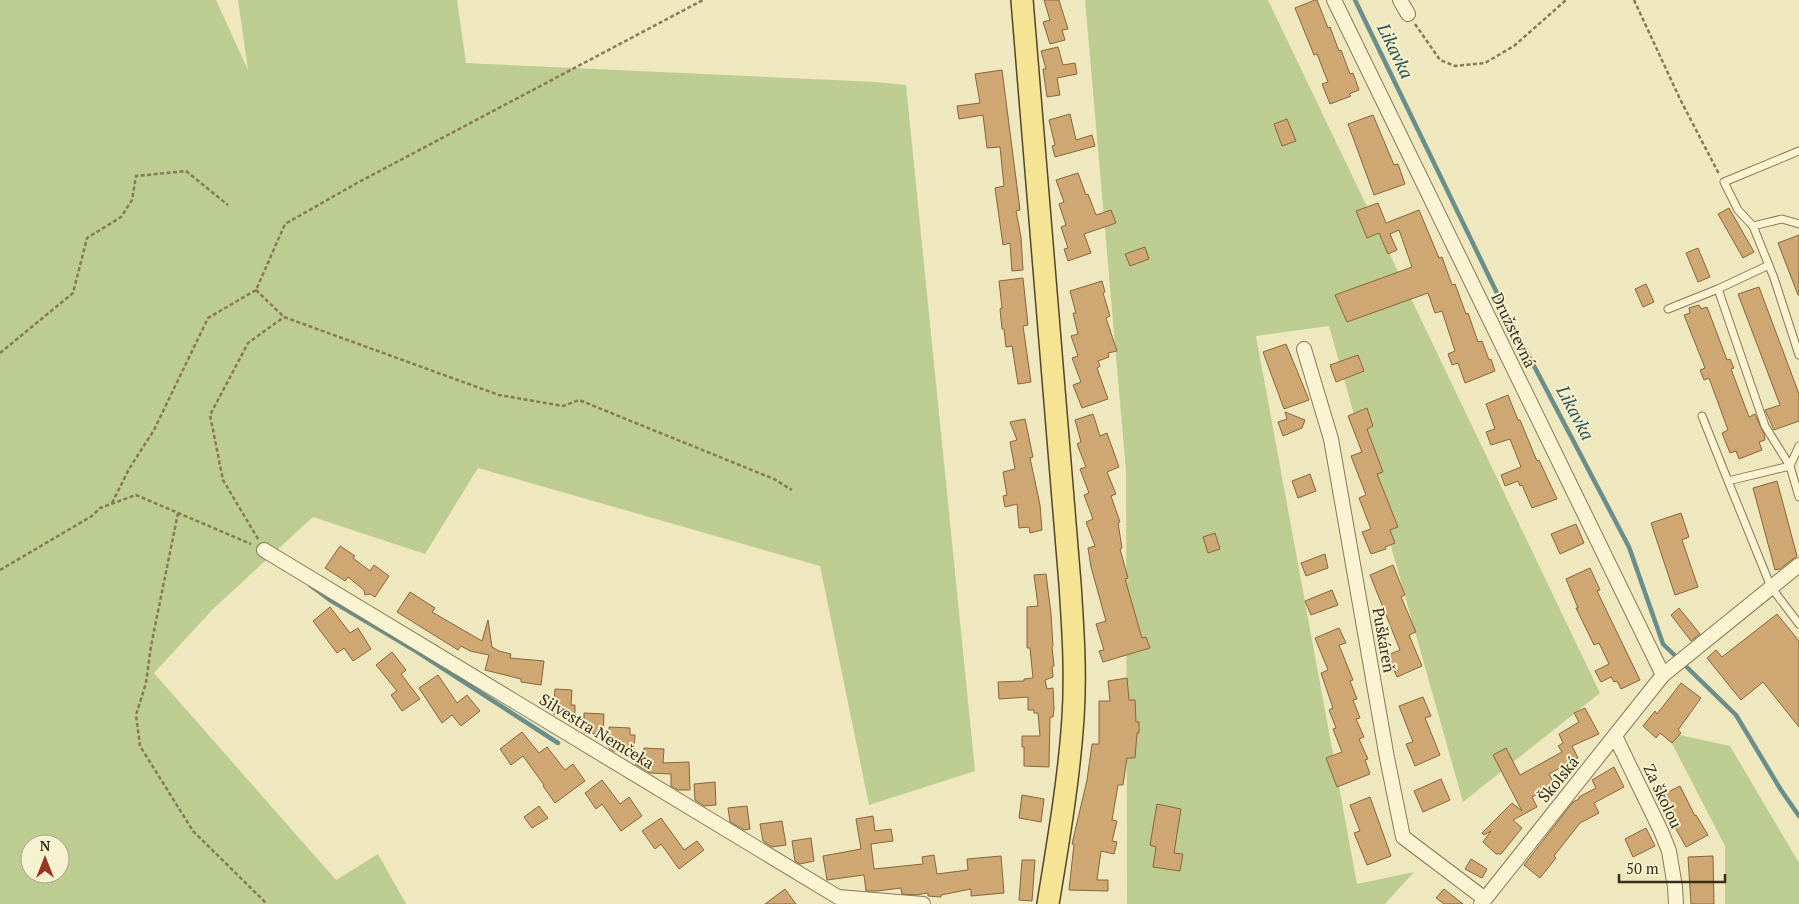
<svg xmlns="http://www.w3.org/2000/svg" width="1799" height="904" viewBox="0 0 1799 904" font-family="'PT Serif',serif">
<style>
.green{fill:#bdcd92;fill-rule:evenodd}
.lines{fill:none;stroke-linecap:round;stroke-linejoin:round}
.stream{stroke:#698e8b;stroke-width:4.5}
.building{fill:#cea773;stroke:#88653c}
.service-casing{stroke:#887857;stroke-width:9}
.minor-casing{stroke:#887857;stroke-width:16}
.primary-casing{stroke:#55452b;stroke-width:24}
.path{stroke:#887857;stroke-width:2.5;stroke-dasharray:4 2.5;stroke-linecap:butt}
.service{stroke:#faf4d2;stroke-width:7}
.minor{stroke:#faf4d2;stroke-width:14}
.primary{stroke:#f4e494;stroke-width:21}
.labels{text-anchor:middle;stroke-width:4;stroke-linejoin:round;paint-order:stroke}
.street-label{font-size:16px;fill:#372d1c;stroke:#f6f1ce}
.water-label{font-size:18px;font-style:italic;fill:#2a5357;stroke:#f6f1ce}
</style>
<rect width="100%" height="100%" fill="#efe8be"/>
<path class="green" d="M0,0H216L248,70L238,0H457L466,63L876,82L906,85L975,771L869,805L820,566L478,468L425,554L313,517L213,609L154,673L336,880L378,854L406,904H0ZM30,844H60V874H30Z
M1085,0H1268L1600,693L1463,802L1329,326L1256,336L1357,884L1414,872L1385,904H1127L1126,471Z
M1666,732L1730,746L1799,863V904H1725V846Z"/>
<g class="lines">
<path class="stream" d="M1355,0L1511,322L1629,547L1663,644L1736,715L1781,790L1799,816
M310,585L330,600L416,651L558,743"/>
</g>
<path class="building" d="M1044,0H1059L1068,29L1062,30L1065,40L1050,44L1043,22L1050,20Z
M1315,0H1317L1328,28L1330,27L1339,51L1341,50L1350,74L1353,73L1359,90L1349,94L1351,96L1330,104L1322,84L1328,82L1317,54L1314,55L1295,8Z
M1058,47L1063,65L1075,63L1077,74L1057,78L1060,95L1047,97L1043,69H1046L1041,51Z
M1002,70L1020,210L1016,211L1021,237L1023,270L1012,271L1010,243L1003,245L995,188L1004,186L1000,147L987,148L983,115L959,119L957,106L980,103L975,74Z
M1070,114L1076,140L1092,135L1095,146L1055,157L1052,146L1055,145L1049,120Z
M1373,115L1394,165L1398,164L1405,184L1374,195L1348,124Z
M1287,119L1296,141L1282,146L1274,124Z
M1078,173L1086,195L1088,194L1096,215L1111,210L1116,223L1084,234L1091,253L1068,261L1064,249L1068,248L1061,227L1066,225L1059,204L1064,202L1056,180Z
M1378,203L1386,223L1419,210L1439,258L1442,257L1452,285L1455,284L1466,314L1468,313L1478,342L1482,341L1489,360L1491,359L1495,371L1465,383L1458,363L1452,365L1448,354L1455,351L1442,311L1435,313L1428,293L1347,322L1335,295L1412,267L1399,230L1390,234L1397,250L1388,254L1379,233L1367,238L1356,211Z
M1729,208L1754,252L1743,258L1718,214Z
M1799,235V295H1798L1778,243Z
M1145,247L1149,259L1130,266L1125,254Z
M1698,248L1710,277L1698,282L1686,253Z
M1023,278L1028,325L1023,326L1031,382L1018,384L1012,346L1006,347L1004,329H1002L1000,309L1002,308L999,281Z
M1102,281L1105,292L1103,293L1110,316L1106,318L1117,351L1108,353L1109,357L1098,361L1100,366L1097,368L1108,399L1082,408L1073,385L1081,382L1072,358L1078,356L1071,336L1078,334L1073,313H1076L1070,291Z
M1646,284L1654,302L1643,307L1635,289Z
M1759,287L1799,394V421L1774,430L1765,410L1780,405L1738,294Z
M1699,305L1701,309L1707,307L1727,360L1730,359L1734,368L1731,369L1749,417L1755,414L1764,434L1765,440L1759,442L1762,450L1739,459L1736,451L1730,453L1722,433L1728,430L1709,378L1704,380L1700,370L1705,368L1684,315L1690,313L1689,308Z
M1286,344L1309,400L1284,409L1263,352Z
M1358,355L1364,371L1336,382L1330,365Z
M1508,395L1518,420H1520L1537,461L1539,460L1557,499L1532,508L1522,485L1520,486L1518,481L1505,486L1501,475L1521,467L1510,439L1491,445L1486,432L1495,429L1486,404Z
M1367,408L1373,426L1367,429L1383,472L1377,474L1398,527L1390,530L1395,543L1385,547L1386,549L1371,554L1362,532L1371,529L1359,498L1366,495L1351,456L1362,452L1348,416Z
M1285,412L1305,420L1302,428L1283,436L1278,422L1287,419Z
M1093,414L1100,436L1107,433L1119,467L1107,472L1116,494L1111,496L1120,522L1118,523L1122,548L1120,549L1128,578L1125,579L1142,638L1146,637L1150,648L1103,662L1099,651L1104,650L1096,624L1106,621L1091,567L1088,548L1095,546L1086,522L1093,519L1084,495L1089,493L1080,469L1086,467L1077,444L1081,442L1075,420Z
M1025,419L1033,457L1030,458L1040,505L1042,530L1030,533L1029,527L1019,528L1017,504L1005,507L1003,496L1007,495L1003,472L1015,469L1010,442L1017,440L1010,422Z
M1310,474L1316,491L1298,498L1292,481Z
M1777,481L1797,556L1780,569L1775,570L1753,488Z
M1681,513L1689,537L1682,540L1698,587L1675,595L1651,523Z
M1576,524L1584,543L1560,554L1551,534Z
M1215,533L1220,549L1208,553L1203,537Z
M340,546L355,556L353,558L370,571L374,565L389,576L375,597L370,594L365,595L364,590L348,577L345,581L325,568Z
M1325,554L1328,568L1306,576L1301,563Z
M1393,565L1405,595L1401,597L1416,632L1409,635L1422,666L1397,677L1388,655L1400,650L1370,575Z
M1590,568L1600,590L1597,591L1640,680L1621,689L1617,681L1614,682L1611,677L1601,682L1595,671L1609,664L1599,643L1594,645L1576,608H1578L1566,579Z
M1046,574L1051,614L1053,646L1052,647L1054,666L1052,667L1053,677L1045,680L1047,689L1053,688L1054,708L1053,717H1050L1049,767L1024,766V747H1022V736H1040L1038,713H1034V710H1028V697L999,699L998,682L1024,681V679L1033,678L1030,648H1027V607L1038,606L1034,575Z
M1332,590L1338,605L1311,615L1305,601Z
M410,592L435,608L432,612L482,641L488,620L492,647L499,651L511,654L510,658L544,661L541,685L521,682V679L485,670L489,655L470,651L461,646L458,650L397,612Z
M330,607L350,633L358,628L371,649L353,661L344,648L337,653L313,621Z
M1679,608L1700,634L1691,641L1671,615Z
M1777,614L1799,641V727L1763,682L1741,700L1707,658L1716,650L1722,657Z
M1339,628L1346,643L1339,645L1353,680L1350,681L1357,699L1353,700L1360,718L1356,719L1364,737L1359,739L1368,759L1365,760L1370,774L1337,787L1326,758L1342,752L1333,729L1336,728L1329,710L1333,708L1321,673L1328,670L1315,638Z
M392,652L406,670L401,674L420,699L402,711L391,695L397,691L376,665Z
M438,675L457,703L467,695L480,711L461,726L452,715L442,723L419,688Z
M1127,678L1129,700H1135L1136,722H1139V733H1137L1135,758H1127L1123,785H1118L1112,820L1117,821L1112,841L1117,842L1114,854L1101,851L1097,880H1108V891L1069,890L1074,844H1072L1087,780L1092,744H1099V701H1110L1108,681Z
M1681,683L1701,698L1678,730L1681,733L1672,743L1660,733L1656,738L1643,726L1655,711L1657,714Z
M555,689L572,690L571,705H575V716L553,714Z
M1423,697L1431,716L1425,718L1440,755L1415,766L1406,744L1413,742L1399,706Z
M1585,708L1599,734L1572,746L1578,758L1549,774L1555,785L1532,797L1537,807L1513,820L1522,828L1501,854H1496L1483,842L1491,831L1484,835L1482,833L1512,803L1522,811L1493,755L1506,748L1520,775L1562,752L1558,746L1563,743L1559,734L1579,722L1574,713Z
M584,713L604,714L603,734L584,733Z
M609,727L630,728V735H635L634,751H613L609,748Z
M522,732L539,753L547,747L565,770L573,764L585,781L555,803L543,786L544,785L523,756L511,765L500,749Z
M644,748L664,749L663,763L689,762L690,790H678L671,786V774L650,773L635,764L643,763Z
M1614,767L1624,787L1594,803L1599,813L1580,823L1554,856L1556,858L1540,878L1524,865L1573,802L1579,799V797L1596,788L1592,780Z
M1441,779L1450,800L1423,812L1414,791Z
M602,780L620,804L629,797L642,816L621,831L602,804L596,809L585,793Z
M715,782L716,805L704,806L695,800L694,784Z
M1680,786L1695,816L1696,815L1708,835L1686,847L1658,797Z
M1022,795L1044,799L1041,822L1019,818Z
M1370,797L1391,856L1367,865L1354,833L1360,831L1350,805Z
M1157,804L1181,809L1174,853L1183,854L1180,871L1153,867L1156,847L1150,845Z
M539,806L548,818L532,828L524,817Z
M747,806L750,829L744,830L730,822L728,808Z
M873,816L875,831L891,829L893,841L871,844L874,869L923,864L922,857L934,855L937,874L968,870L967,859L1001,856L1004,893L971,896V889L941,895V897L928,896V893L916,895L902,894L901,888L877,891H866L864,875L827,880L823,856L861,849L856,819Z
M661,818L684,850L697,841L704,850L679,869L661,844L655,849L642,831Z
M782,821L786,845L772,847L763,841L760,824Z
M1646,828L1655,846L1633,857L1625,839Z
M811,838L814,861L800,864L795,861L792,841Z
M1713,856L1714,904H1691L1688,857Z
M1471,859L1487,869L1482,878L1465,869Z
M1022,860H1035L1032,901L1019,900Z
M785,889L796,904H765Z
M1444,889L1463,904H1444L1436,898Z"/>
<g class="lines">
<defs>
<path id="service" d="M1799,151L1724,182L1738,210L1753,226L1782,219L1799,224
M1753,226L1774,278L1799,355
M1769,265L1718,289L1765,426L1790,466L1728,481L1771,587L1799,624
M1668,309L1718,289
M1702,416L1728,481
M1799,446L1790,466L1799,497"/>
<path id="minor" d="M1334,0L1663,675
M1400,0L1408,14
M1304,349L1331,439L1387,758L1403,837L1485,899
M264,550L838,897L923,904
M1615,736L1661,831L1669,851L1675,887L1676,904
M1481,904L1663,675L1799,565"/>
<path id="primary" d="M1022,0L1070,584C1073,629 1076,673 1073,718C1069,780 1058,843 1048,904"/>
</defs>
<use href="#service" class="service-casing"/>
<use href="#minor" class="minor-casing"/>
<use href="#primary" class="primary-casing"/>
<path class="path" d="M1634,0L1680,99L1719,174
M1415,24L1440,60L1455,66L1485,63L1514,46L1566,0
M256,290L284,317L499,395L563,406L579,400L774,479L792,490
M0,353L73,293L87,238L121,217L132,200L136,176L186,171L228,205
M112,503L129,469L154,430L208,318L256,290L285,224L357,183L703,0
M178,513L151,646L146,683L136,715L140,746L193,831L267,904
M258,539L223,480L210,415L248,343L284,317
M0,570L92,516L100,508L136,495L251,544"/>
<use href="#service" class="service"/>
<use href="#minor" class="minor"/>
<use href="#primary" class="primary"/>
</g>
<g class="labels">
<g class="street-label">
<text transform="translate(1514 330) rotate(64)" y="6">Družstevná</text>
<text transform="translate(1384 640) rotate(80)" y="6">Puškáreň</text>
<text transform="translate(597 731) rotate(31)" y="6">Silvestra Nemčeka</text>
<text transform="translate(1558 779) rotate(-51)" y="6">Školská</text>
<text transform="translate(1663 796) rotate(65)" y="6">Za školou</text>
</g>
<g class="water-label">
<text transform="translate(1395 51) rotate(64)" y="6">Likavka</text>
<text transform="translate(1575 413) rotate(62)" y="6">Likavka</text>
</g>
</g>
<g transform="translate(45 859)"><circle r="24" fill="#f6f1ce" stroke="#aaa387"/>
<path d="M0-4L9 19L0 12L-9 19Z" fill="#983525"/>
<text y="-8" font-size="14" font-weight="bold" text-anchor="middle" fill="#372d1c">N</text>
</g>
<path d="M1619 874v8h106v-8" fill="none" stroke="#372d1c" stroke-width="2.5"/>
<text x="1626" y="874" font-size="15" fill="#372d1c" stroke="#f6f1ce" stroke-width="4" paint-order="stroke">50 m</text>
</svg>
